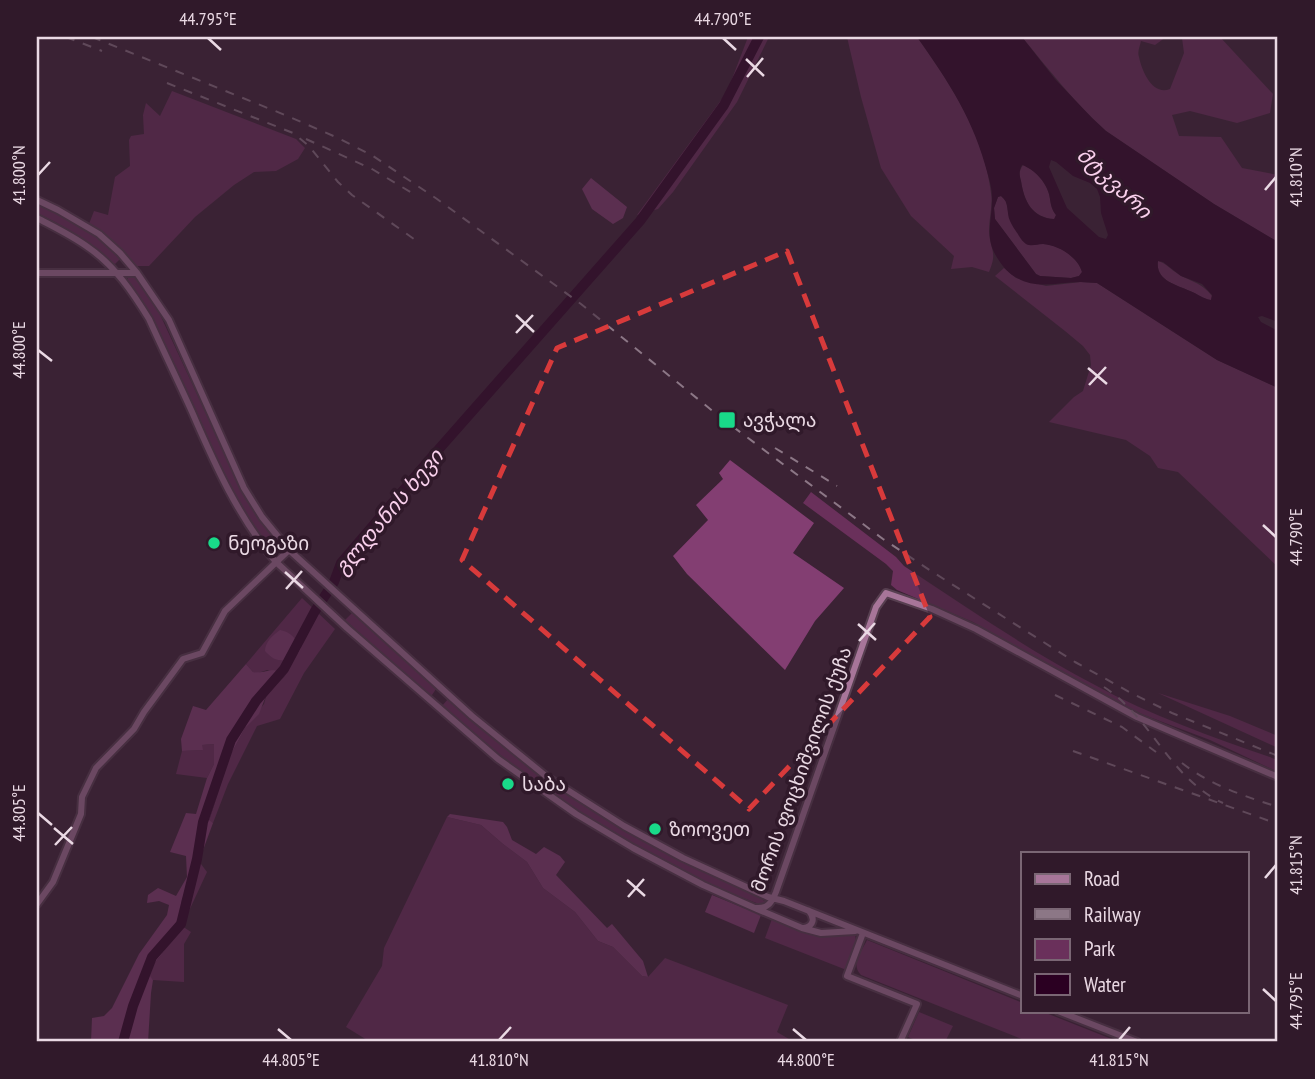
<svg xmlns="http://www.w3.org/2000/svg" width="1315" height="1079" viewBox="0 0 1315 1079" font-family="'PT Sans Narrow','Noto Sans Georgian',sans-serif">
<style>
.green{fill:#6a305b}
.forest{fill:#833e72}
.water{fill:#2b0022;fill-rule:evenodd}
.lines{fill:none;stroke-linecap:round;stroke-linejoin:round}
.river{stroke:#2b0022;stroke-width:10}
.secondary-casing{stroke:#573f50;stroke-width:10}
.secondary{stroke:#a77599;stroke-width:6}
.rail{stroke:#8c7786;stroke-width:2;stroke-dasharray:9 9;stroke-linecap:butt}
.marked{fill:none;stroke:#d83a3b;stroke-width:5;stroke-dasharray:14 9;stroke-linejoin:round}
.ticks{fill:none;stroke:#ead9e4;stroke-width:2.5}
.poi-dot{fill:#19d989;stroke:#30192a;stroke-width:2.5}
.labels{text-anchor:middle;stroke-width:7;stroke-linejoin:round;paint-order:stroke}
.poi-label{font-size:19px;fill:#ead9e4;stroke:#30192a;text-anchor:start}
.street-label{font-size:19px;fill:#ead9e4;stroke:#30192a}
.water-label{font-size:21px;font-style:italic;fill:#f9d0ec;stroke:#30192a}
.neatline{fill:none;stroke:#ead9e4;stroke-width:2.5}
.ticks-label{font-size:18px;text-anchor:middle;fill:#ead9e4}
</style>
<rect width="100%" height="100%" fill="#3b2234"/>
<path class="green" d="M748,37H769L737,102L673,192L658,209L637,215L727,92Z
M847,37H917C950,84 984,133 991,193C993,205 989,218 989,231C990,251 998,251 989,272L972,267L951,269L954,256L911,216L881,168L861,97Z
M1022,37H1166L1155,45L1141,41C1140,46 1137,52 1139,57C1142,72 1153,96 1170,89L1184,53L1182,38L1180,37H1220L1273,94L1270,113L1237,123L1190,111L1172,115L1179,136L1221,137L1242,168L1278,175V242L1214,204L1106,131C1075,103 1049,70 1022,37Z
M172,91L296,139L305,148L298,159L276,171L254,172L234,185L195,217L149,266H136L99,230L89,224L94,211L108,215L115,177L130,166L129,140L131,136L144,134L143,115L146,103L160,116Z
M1023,165C1034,169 1046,182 1049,194C1051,202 1050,207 1056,215L1055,219C1032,218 1024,201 1021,181C1019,174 1019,171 1023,165Z
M1001,196L1006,201L1009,217L1031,245C1035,245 1040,243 1044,244C1059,245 1078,257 1082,272L1079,276L1071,278L1040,276L1036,274L995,219L994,208L998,197Z
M37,202C65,217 101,232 120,259L115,264L113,263C90,242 65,226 37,213Z
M1158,261C1166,263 1170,269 1178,274C1191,282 1201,282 1212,296L1211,300C1203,299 1198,294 1190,291C1176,285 1155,280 1158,261Z
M1004,268L1016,278L1046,286L1081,282L1097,283L1217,360L1278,388V567L1178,472L1158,468L1150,456L1126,440L1049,422L1074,397L1083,391L1091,365L1090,355L1083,346L1065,331L995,276Z
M134,275L152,298L163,321L241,489L267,530L281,548L282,549L277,556L252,524L234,496L151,316L142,301L127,280L128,278Z
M811,492L896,557L904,566C966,607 1028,650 1095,685C1153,717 1216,738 1278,760V772L1210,740L1144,715L1108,698L973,622L897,590L891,585L893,571L886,564L803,503Z
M302,598L335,629L304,673L280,719L257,726L228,784L213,823L209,821L229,758L245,728L264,704L267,693L286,675L267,670L258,673L253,672L246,664Z
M352,613L436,689L432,695H430L345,620Z
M1158,693L1230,716L1278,736V748Z
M448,699L540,776L541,778L536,783H534L442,706Z
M214,744V764L207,778L176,774L182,751L202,750V745Z
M549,783L652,845L698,869L759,896L764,901L769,902L763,905L759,904L717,888L642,851L546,790Z
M447,817L481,825L503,844L527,862L543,888L575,912L598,941L613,947L642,976L648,977L665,958L788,1005L777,1032L794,1042H367V1040L346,1027L382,966L384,948Z
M201,864L207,872L182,926L191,932L184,944V982L153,980L149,976L154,964L165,950L168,932L176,925L180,915L182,899Z
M772,919L813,935L849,933L855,935C858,945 850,958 846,968L844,969L765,938Z
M867,940L1023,1003V1011H1041L1119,1042H1029L861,975C850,964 862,951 867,940Z
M919,1012L953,1026L945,1042H920L908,1037Z"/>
<path class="forest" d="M591,178L627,207L623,218L613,224L592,209L582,189Z
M730,460L814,523L793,553L844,588L815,621L785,670L687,574L673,556L708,520L696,505L723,479L719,473Z
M280,630C291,632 295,638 301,648C298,657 285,663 275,659C272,658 268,654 265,651C265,642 273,635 280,630Z
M246,664L253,672C268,674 271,665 286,675L274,684L267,693L259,714L245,728L229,758L209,820L213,823L199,861L201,864L182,899L180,915L175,925L168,932L165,950L154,964L150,976L153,980L151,993L148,1042H91L92,1018L104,1016L112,1008L139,954L167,915L169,905L159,901L147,903L148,895L158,888L176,896L187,877L186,856L170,852L186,813L196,814L207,778L214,764V744L202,745L203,750L182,751L181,739L193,706L206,710Z
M450,814L503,822L507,827L512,840L536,854L544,847L560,856L565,862L556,875L607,928L612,924L643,961L648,977L642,976L613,947L598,941L575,912L543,888L527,862L503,844L481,825L447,817Z
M712,895L761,915L754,933L705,912Z"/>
<path class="water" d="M917,37H1022L1055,79L1092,118L1106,131L1214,204L1278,242V322L1262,316L1258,317L1261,322L1278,331V388L1217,360L1097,283C1091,283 1086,282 1080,282C1058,282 1038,290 1017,278C1009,274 1003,267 998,259C983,237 993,220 992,197C992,190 990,182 988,175C974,120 949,82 917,37ZM1051,160L1056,162L1073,176L1090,183L1097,189L1100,197L1101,213L1108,235L1106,239L1099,237L1067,208L1049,167ZM1022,165C1034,169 1046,182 1049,194C1051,202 1050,207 1056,215L1054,219C1032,218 1024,201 1021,181C1019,174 1019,171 1022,165ZM1001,196C1010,203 1006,212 1010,221C1012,226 1016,231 1019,236C1021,239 1023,242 1026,244C1032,247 1037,244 1043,244C1058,245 1078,257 1082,272L1079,276L1071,278L1040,276L1036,274L995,219L994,208L998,197ZM1158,261L1163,262L1181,276L1202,284L1212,295L1211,300C1203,299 1198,294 1190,291C1176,285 1155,280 1158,261Z"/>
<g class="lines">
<path class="river" d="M123,1042L133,1006L152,957L181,924L197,859L203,822L231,740L256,701L284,669L315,611L334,582L341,563L431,458L640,221L724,105L759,37"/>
<defs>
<path id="secondary" d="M37,200L58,210L99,234L120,253L137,273L169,320L244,488L262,517L289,550L472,716L547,777L624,826L683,858L768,897L784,901L1023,996
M37,218C54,227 73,236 89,248C115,266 133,293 149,319C163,350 178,381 192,412C215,465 238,517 276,562L347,628L498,759L576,814L633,848L703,885L757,909L802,928L821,933L855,931
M37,273H137
M37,904L53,882L81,814L82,797L96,768L134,729L144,712L183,659L202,653L225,611L289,550
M756,908C768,909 772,902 776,892L876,607L886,593L932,609L976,629L1137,717L1278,777
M804,928C814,926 815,918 809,911
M863,933L847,976L917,1004L900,1042
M1058,1011L1137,1042"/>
</defs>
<use href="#secondary" class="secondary-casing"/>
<use href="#secondary" class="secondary"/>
<path class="rail" d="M66,37L102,51
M92,37L285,115L338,138L373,156L437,199L581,304L720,417L883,539L931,571L1075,662L1133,694L1172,713L1278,756
M167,83L293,133L309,146L338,182L352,195L414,239
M306,139L372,169L412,193
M775,448L837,486
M1104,687C1152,718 1169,778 1223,803
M1055,695L1122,727L1156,752
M1073,751L1278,824
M1182,763C1210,785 1244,796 1278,807"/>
</g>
<path d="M0 0H1315V1079H0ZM787,251L930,617L749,809L462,560L557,348Z" fill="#3b2234" fill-opacity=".55" fill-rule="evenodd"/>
<path class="marked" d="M787,251L930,617L749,809L462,560L557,348Z"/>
<path class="ticks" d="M208,38L221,50M723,38L736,50M746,59L764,76M747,77L763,58M38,175L50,162M1265,190L1276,177M516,315L534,332M516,333L533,315M38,350L52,361M1088,368L1107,384M1089,385L1106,367M1263,525L1276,537M285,572L303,588M286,589L302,571M858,624L876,640M859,641L875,623M38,813L52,825M54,828L73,844M55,845L72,827M1265,878L1276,865M627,880L645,896M628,897L644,879M1263,989L1276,1001M278,1029L291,1040M793,1029L806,1040M499,1040L511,1027M1119,1040L1130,1027"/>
<g class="poi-dot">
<rect x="718" y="411" width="18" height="18" rx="3.5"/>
<circle cx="214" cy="543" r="7"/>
<circle cx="508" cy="784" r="7"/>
<circle cx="655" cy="829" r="7"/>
</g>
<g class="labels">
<g class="poi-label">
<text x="743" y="427">ავჭალა</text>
<text x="228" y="550">ნეოგაზი</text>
<text x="522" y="791">საბა</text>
<text x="669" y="836">ზოოვეთ</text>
</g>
<g class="street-label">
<text transform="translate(801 769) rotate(-70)" y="7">მორის ფოცხიშვილის ქუჩა</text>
</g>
<g class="water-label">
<text transform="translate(1114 183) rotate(43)" y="7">მტკვარი</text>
<text transform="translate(389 512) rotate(-50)" y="7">გლდანის ხევი</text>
</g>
</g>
<rect width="1315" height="1079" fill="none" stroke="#30192a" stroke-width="77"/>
<rect x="1021" y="852" width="228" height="161" fill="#30192a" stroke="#7a6674" stroke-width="2"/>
<rect x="1035" y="874" width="35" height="10" fill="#a77599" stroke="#7a6674" stroke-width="2"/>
<text x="1084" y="886" font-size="21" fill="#ead9e4">Road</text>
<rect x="1035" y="909" width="35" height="10" fill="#8c7786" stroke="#7a6674" stroke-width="2"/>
<text x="1084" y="922" font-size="21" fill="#ead9e4">Railway</text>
<rect x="1035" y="939" width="35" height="21" fill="#6a305b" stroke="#7a6674" stroke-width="2"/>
<text x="1084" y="956" font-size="21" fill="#ead9e4">Park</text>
<rect x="1035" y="974" width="35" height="21" fill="#2b0022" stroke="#7a6674" stroke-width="2"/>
<text x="1084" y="992" font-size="21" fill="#ead9e4">Water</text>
<rect x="38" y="38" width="1238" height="1002" class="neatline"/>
<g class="ticks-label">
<text x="208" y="25">44.795°E</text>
<text x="723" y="25">44.790°E</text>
<text transform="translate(19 175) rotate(-90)" y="6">41.800°N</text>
<text transform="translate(1296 177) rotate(-90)" y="6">41.810°N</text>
<text transform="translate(19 350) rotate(-90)" y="6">44.800°E</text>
<text transform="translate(1296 537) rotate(-90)" y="6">44.790°E</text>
<text transform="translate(19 813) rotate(-90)" y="6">44.805°E</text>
<text transform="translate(1296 865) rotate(-90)" y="6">41.815°N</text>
<text transform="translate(1296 1001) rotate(-90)" y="6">44.795°E</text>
<text x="291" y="1066">44.805°E</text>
<text x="499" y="1066">41.810°N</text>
<text x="806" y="1066">44.800°E</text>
<text x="1119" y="1066">41.815°N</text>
</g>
</svg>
